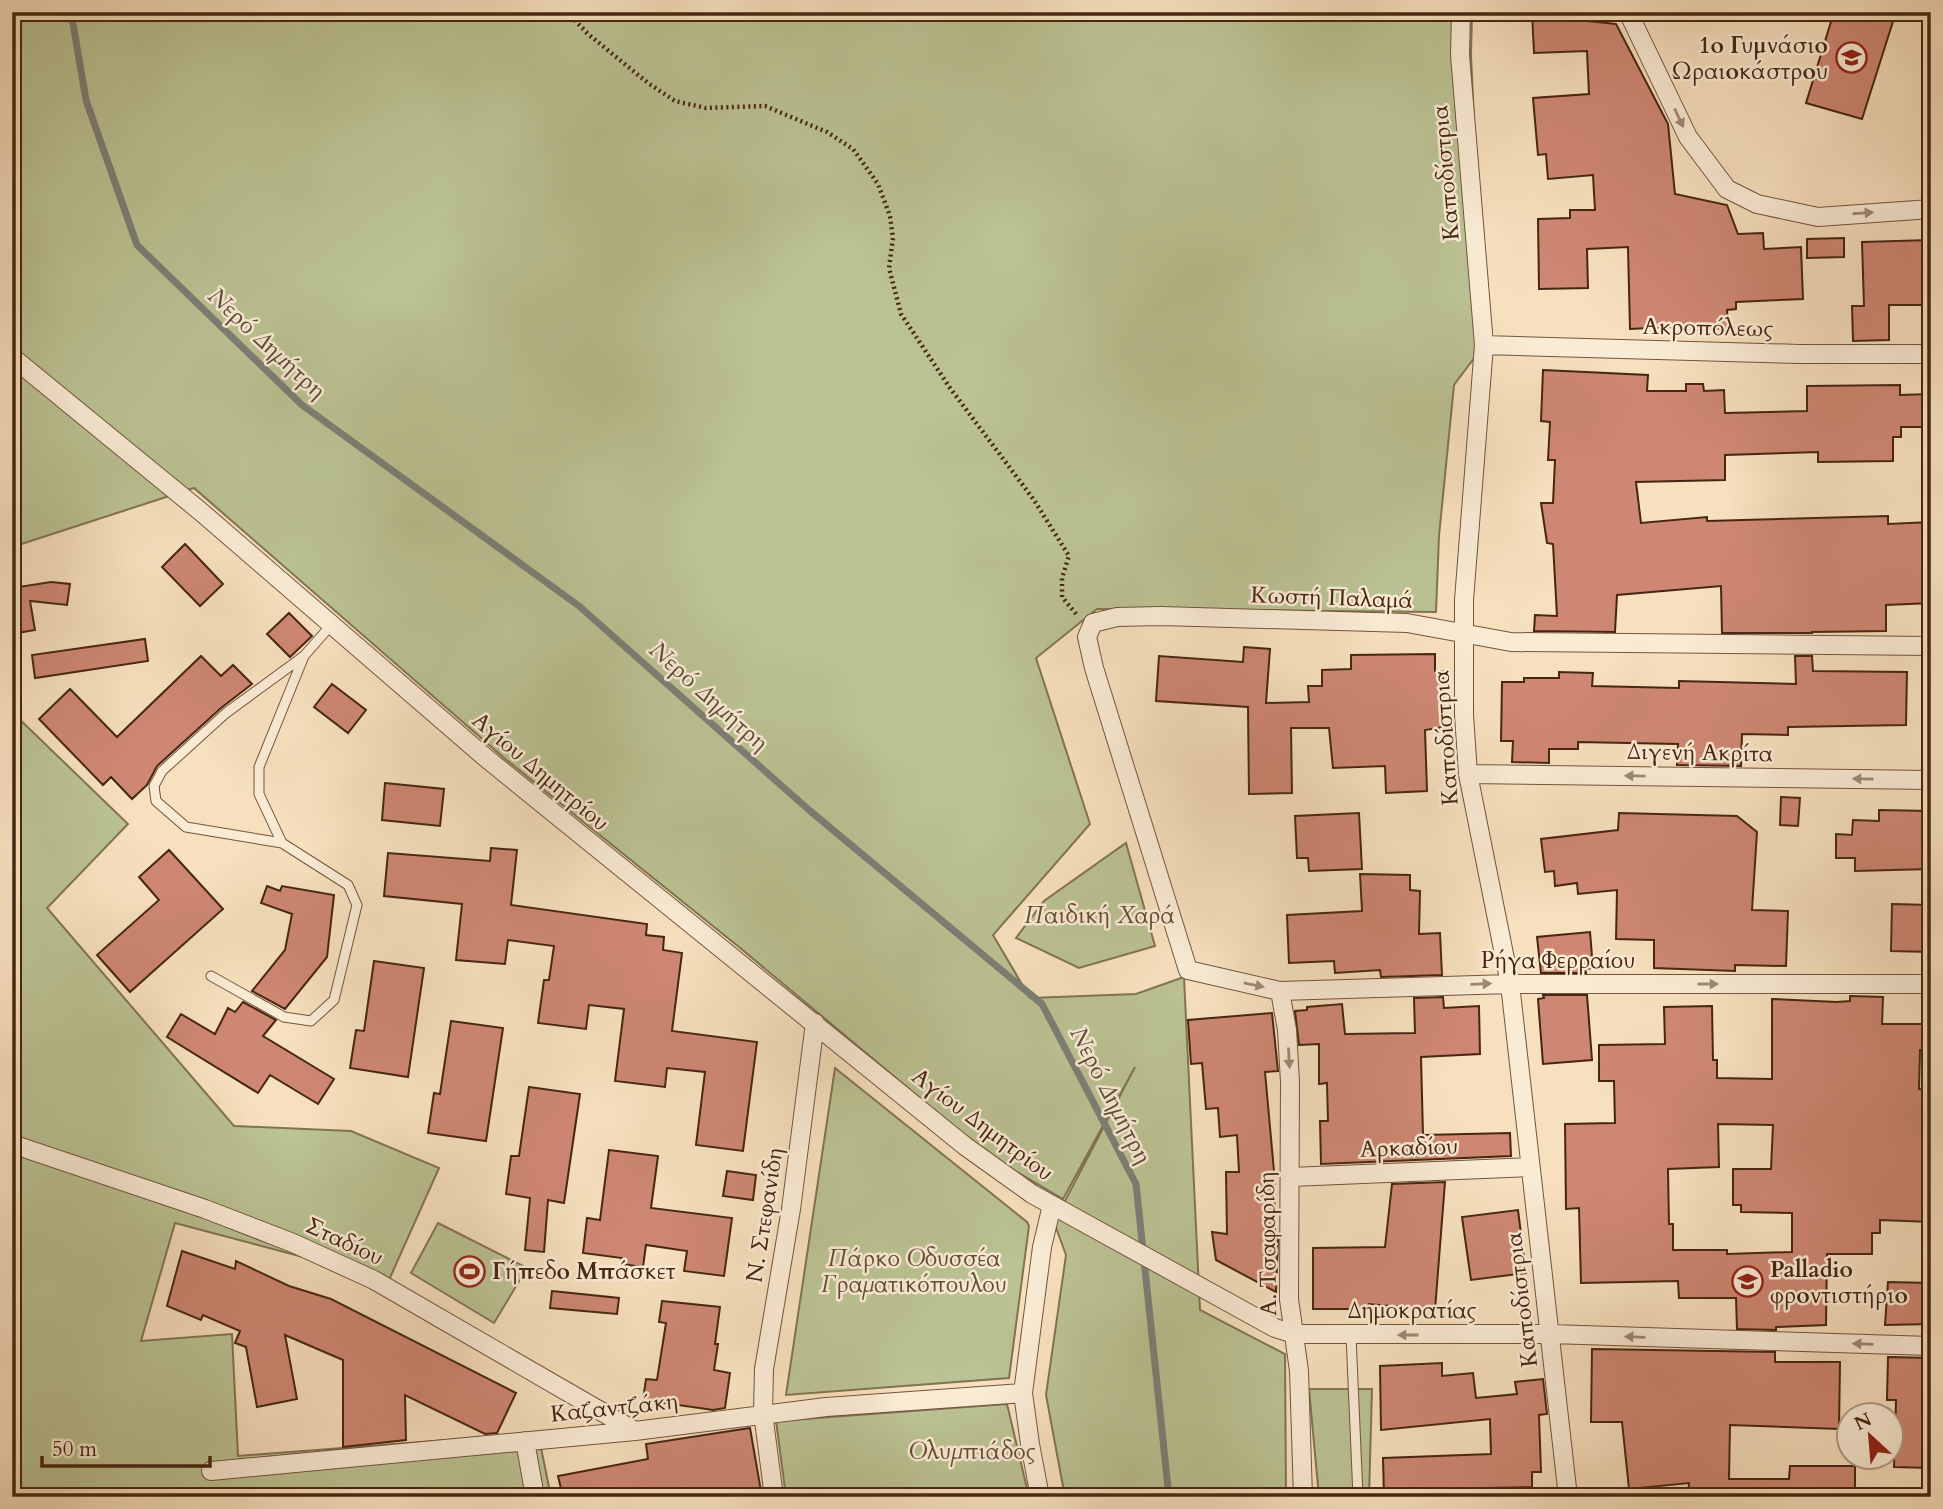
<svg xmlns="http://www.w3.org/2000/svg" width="1943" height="1509" viewBox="0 0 1943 1509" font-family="Cardo,serif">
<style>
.green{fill:#bbc293;stroke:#817452;stroke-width:2}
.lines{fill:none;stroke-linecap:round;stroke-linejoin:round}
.stream{stroke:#7c7f76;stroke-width:7}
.building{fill:#ce8773;stroke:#472611;stroke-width:2;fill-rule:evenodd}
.lane-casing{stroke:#73543c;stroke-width:11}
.street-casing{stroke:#73543c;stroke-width:20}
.path{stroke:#472611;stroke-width:4.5;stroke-dasharray:2 3.5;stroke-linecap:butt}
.lane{stroke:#faebd5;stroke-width:9}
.street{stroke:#faebd5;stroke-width:18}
.oneway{fill:#a08873}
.labels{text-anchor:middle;stroke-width:5;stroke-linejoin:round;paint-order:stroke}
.poi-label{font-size:23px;font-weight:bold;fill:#472611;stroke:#faebd5;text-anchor:start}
.street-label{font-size:23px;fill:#472611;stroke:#faebd5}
.park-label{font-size:23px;font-style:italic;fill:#644d32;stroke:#faebd5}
.water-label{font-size:24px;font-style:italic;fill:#5d4b3b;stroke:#faebd5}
</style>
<rect width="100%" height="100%" fill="#f7e0be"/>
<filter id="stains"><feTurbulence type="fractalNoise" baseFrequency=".00286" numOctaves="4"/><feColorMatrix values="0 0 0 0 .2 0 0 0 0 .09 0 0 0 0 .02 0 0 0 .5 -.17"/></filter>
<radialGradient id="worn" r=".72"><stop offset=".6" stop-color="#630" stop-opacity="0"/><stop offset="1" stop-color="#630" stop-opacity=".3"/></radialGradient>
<path class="green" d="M12,12H1472L1471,55L1484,345L1454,385L1439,536L1436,612L1097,609L1036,658L1090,824L993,935L1030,998L1136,994L1184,977L1200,1310L1285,1354L1286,1497H1065L1046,1395L1066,1255L1054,1222L1135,1067L1063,1199L1010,1168L963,1134L739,947L504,758L194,488L12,547Z
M12,712L128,824L47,908L234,1126L351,1131L439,1168L389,1280L175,1223L141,1341L232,1334L238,1456L538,1433L551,1497H12Z
M1126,843L1155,946L1079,968L1016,938L1044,901Z
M835,1068L1027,1222L1029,1226L1009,1378L786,1395Z
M438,1223L527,1268L494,1323L411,1273Z
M1309,1389H1372L1369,1497H1319Z
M1007,1404L1029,1497H786L776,1421Z"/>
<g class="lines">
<path class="stream" d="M71,12L86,100L137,245L302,405L579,606L809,810L1042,1004L1136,1184L1169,1497"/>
</g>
<path class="building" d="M1532,12H1568V19L1616,24L1668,124L1675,194L1727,205L1738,234L1763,233L1764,249L1801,247L1803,299L1736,302V309L1727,310L1728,328L1693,330V326L1630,329L1628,247L1587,249L1588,288L1539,289L1538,219L1570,218V210H1595L1593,175L1548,179L1546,154L1538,155L1533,98L1589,94L1587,51L1534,53Z
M1834,12H1896L1862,119L1806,103Z
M1844,238V257L1807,258V239Z
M1931,240V305H1889V340L1853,341L1852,306H1864L1862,242Z
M1543,370L1648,375L1647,391H1686V384H1703L1704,391L1724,390L1725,413L1807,411V386L1900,385V395L1931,394V427H1901V437H1893V461L1818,462V452L1725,455V480L1636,482L1641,523L1707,517V521L1888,516V524L1931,522V603L1886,605V631L1812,632V633H1722L1721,586L1617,595L1615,632L1534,631L1535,615L1557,616L1553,544L1547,543L1541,503H1553L1555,460H1548L1550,422L1541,421Z
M185,544L223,584L200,606L162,567Z
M51,582L70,584L67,605L30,601L35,630L12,634V588Z
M289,613L312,636L290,657L267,634Z
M145,639L148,661L35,678L32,655Z
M1244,647L1270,649L1266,703L1309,702L1308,686H1322V670L1351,669V655L1435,654V671H1443L1444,727L1425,730L1427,791L1386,793L1385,766L1333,768L1329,728H1291L1292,793L1249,794L1248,707L1156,701L1159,656L1243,662Z
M201,656L221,676L233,665L252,684L221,708L157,766L147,785L132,799L111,777L103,785L39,719L70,689L117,737Z
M1795,656H1812L1813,671L1907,672L1906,725L1788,727V735L1742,734L1741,766L1677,765L1678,744L1578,742V749H1549V763L1512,762L1513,741H1501L1502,682H1524V678H1559V672L1593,673L1592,686L1679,688V681L1796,684Z
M332,684L366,710L348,733L314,707Z
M385,783L444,789L440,826L382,820Z
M1781,797L1800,798L1798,826L1780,825Z
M1879,810L1928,811V821H1931V869L1855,871V858H1836V834L1852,835L1853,820L1879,821Z
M1359,813L1362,869L1309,871L1308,858H1297L1295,816Z
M1619,813L1737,816L1757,832L1752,910L1788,911L1786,966L1735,965V971L1654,968V940L1616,939L1617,890L1578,894L1577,883L1555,886L1554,871L1545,872L1541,839L1618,830Z
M491,848L517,850L511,905L647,924L646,935L664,937L663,950L682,953L672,1031L757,1042L743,1151L696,1145L705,1072L667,1068L665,1087L615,1081L624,1009L589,1005L586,1029L538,1023L544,980H549L554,946L508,940L505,964L456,960L462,904L384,896L388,853L490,861Z
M169,850L223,909L130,992L97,955L159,900L139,877Z
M1360,874L1410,875V890L1420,891L1419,934L1440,933L1442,975L1381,977L1380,970L1335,973L1334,961L1289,963L1287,915L1362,911Z
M267,886L280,891L282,886L334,895L327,957L285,1009L252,991L285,950L292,914L261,903Z
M1892,904L1931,905V952L1891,951Z
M1590,932L1593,968L1585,969L1586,973H1541L1537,937Z
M374,961L424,968L408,1077L350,1068L356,1030L364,1031Z
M1543,995H1587L1592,1060L1543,1064L1538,999L1544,998Z
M1850,996L1883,997L1882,1024H1931V1050H1920L1919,1089L1931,1090V1222L1880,1220V1233H1872V1254H1827L1826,1325L1776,1327V1330L1737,1329L1736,1298H1679L1678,1281L1581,1283L1579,1208L1566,1209L1565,1124L1615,1123L1614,1081H1599V1045L1665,1044L1664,1007L1712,1006L1713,1060H1717V1078L1772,1079V999L1837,1002L1850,1001ZM1718,1124L1773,1125L1771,1169H1733V1205H1741V1212L1792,1213V1252L1727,1254V1250H1673V1224H1669L1668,1169L1719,1167Z
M1443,997L1444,1008L1479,1006L1480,1054L1421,1057L1423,1135L1510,1133L1511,1156L1321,1164L1320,1121H1328L1327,1083L1319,1084V1044L1299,1045L1295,1011L1307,1010V1007L1342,1004L1345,1034L1415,1033L1414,998Z
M243,1002L276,1020L263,1036L334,1079L318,1104L270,1075L258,1093L167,1037L181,1014L215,1034L228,1008L235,1012Z
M1272,1013L1278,1071L1265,1072L1274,1171L1275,1238L1278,1239L1276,1292L1216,1260L1212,1232L1227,1234L1226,1172H1239L1237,1135L1220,1137L1218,1108L1206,1109L1202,1063L1191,1064L1188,1020Z
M451,1021L503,1028L486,1141L428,1133L434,1093L440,1094Z
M529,1087L580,1094L564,1203L548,1200L544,1252L525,1250L530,1198L506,1194L511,1156H519Z
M609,1150L658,1156L651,1208L732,1218L724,1276L684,1271L687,1251L646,1245L643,1267L621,1264L622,1258L583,1253L587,1218L600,1220Z
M727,1171L756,1175L753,1200L723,1196Z
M1445,1182L1435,1310L1369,1304V1309H1313V1248L1385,1247L1392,1184Z
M1518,1210L1526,1273L1471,1280L1462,1217Z
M182,1251L235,1269L236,1261L289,1286L331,1299L516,1393L497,1433L485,1434L405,1395L406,1440L343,1447V1360L285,1335L297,1399L257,1407L246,1347L235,1343L240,1331L203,1315L201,1320L167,1306Z
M1888,1282L1931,1283V1324L1885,1325Z
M552,1291L619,1298L617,1314L550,1308Z
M662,1301L720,1307L715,1344H718L714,1370L730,1373L725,1408L713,1410L643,1400L646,1379L657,1380L666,1323L659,1322Z
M1592,1349L1775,1352V1362H1840L1839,1429L1730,1425L1729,1479H1789L1790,1466H1855V1497H1688L1689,1483L1629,1489L1622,1422H1591Z
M1888,1357L1931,1358V1468L1894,1467L1896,1400H1887Z
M1442,1363V1376L1473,1373L1476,1398L1517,1394L1515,1382L1543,1379L1547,1414L1539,1415L1541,1472H1532V1487L1489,1488L1490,1497H1384L1383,1458L1491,1454L1490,1419L1381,1430L1380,1366Z
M750,1428L762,1497H563L558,1476L648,1459L646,1444Z"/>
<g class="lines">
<defs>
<path id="lane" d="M282,843L259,794V767L304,656
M211,976L284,1017L311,1021L334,1000L357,905L348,885L282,843L186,827L156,801L154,786L162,771L226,713L304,656L332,624
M1351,1335L1358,1497"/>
<path id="street" d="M1461,12L1460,55L1484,345L1464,600V715L1468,774L1510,984L1568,1497
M1628,12L1688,137L1727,189L1757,204L1818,217L1931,209
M1484,345L1800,354H1931
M12,357L200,511L486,758L965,1146L1032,1194L1275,1328L1294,1334H1550L1931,1346
M1931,646L1511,642L1407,623L1161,616L1117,617L1093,623L1087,637L1094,668L1188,970L1280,991L1510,984H1931
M1468,774L1931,780
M1280,991L1287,1030L1290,1082L1289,1299L1299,1371L1303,1497
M12,1144L205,1209L293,1243L374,1280L635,1431
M1291,1177L1530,1167
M525,1441L535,1497
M211,1471L635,1431L826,1407L1023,1393
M774,1497L763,1413L764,1369L791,1209L815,1023
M1040,1497L1030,1444L1023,1393L1042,1247L1052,1205"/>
</defs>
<use href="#lane" class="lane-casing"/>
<use href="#street" class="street-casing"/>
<path class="path" d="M567,12L588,34L648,83L675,101L706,108L765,106L827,132L853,149L878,184L890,216L893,238L889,268L901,314L950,388L1034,500L1069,556L1062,578V597L1077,615"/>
<use href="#lane" class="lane"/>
<use href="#street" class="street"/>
</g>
<defs><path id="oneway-solid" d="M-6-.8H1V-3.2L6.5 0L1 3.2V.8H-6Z" transform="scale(1.75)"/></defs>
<g class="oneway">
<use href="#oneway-solid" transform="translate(1679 118) rotate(65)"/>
<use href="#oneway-solid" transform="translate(1863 213) rotate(-4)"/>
<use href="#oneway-solid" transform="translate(1635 776) rotate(-179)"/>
<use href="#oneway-solid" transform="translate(1863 779) rotate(-179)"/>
<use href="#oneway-solid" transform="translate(1481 984) rotate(-2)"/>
<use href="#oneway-solid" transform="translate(1708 984)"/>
<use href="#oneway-solid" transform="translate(1254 985) rotate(12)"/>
<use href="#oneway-solid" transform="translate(1289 1058) rotate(87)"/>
<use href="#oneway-solid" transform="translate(1408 1335) rotate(180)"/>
<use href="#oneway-solid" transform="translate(1635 1337) rotate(-178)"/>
<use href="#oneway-solid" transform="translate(1863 1344) rotate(-178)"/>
</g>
<defs>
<symbol id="school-ring" viewBox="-11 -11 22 22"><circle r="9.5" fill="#faebd5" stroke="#8f2418" stroke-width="1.5"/><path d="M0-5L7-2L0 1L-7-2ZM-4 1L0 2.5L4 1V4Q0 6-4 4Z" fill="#8f2418"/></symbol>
<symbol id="stadium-ring" viewBox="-11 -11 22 22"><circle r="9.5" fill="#faebd5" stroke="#8f2418" stroke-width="1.5"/><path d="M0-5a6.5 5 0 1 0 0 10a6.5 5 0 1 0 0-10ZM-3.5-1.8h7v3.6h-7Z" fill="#8f2418"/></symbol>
</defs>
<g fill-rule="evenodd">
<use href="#school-ring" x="1834" y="40" width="35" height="35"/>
<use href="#stadium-ring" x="452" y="1254" width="35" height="35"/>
<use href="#school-ring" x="1730" y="1264" width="35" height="35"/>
</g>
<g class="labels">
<g class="poi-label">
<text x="1828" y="53" text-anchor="end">1o Γυμνάσιο<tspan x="1828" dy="26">Ωραιοκάστρου</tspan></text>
<text x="1770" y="1277">Palladio<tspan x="1770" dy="26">φροντιστήριο</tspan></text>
<text x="492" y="1279">Γήπεδο Μπάσκετ</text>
</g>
<g class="street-label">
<text transform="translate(1445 173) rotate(-95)" y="8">Καποδίστρια</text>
<text transform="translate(1708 327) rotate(1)" y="8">Ακροπόλεως</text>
<text transform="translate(1332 597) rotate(2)" y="8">Κωστή Παλαμά</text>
<text transform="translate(1445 738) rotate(-94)" y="8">Καποδίστρια</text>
<text transform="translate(1700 752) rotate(1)" y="8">Διγενή Ακρίτα</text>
<text transform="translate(541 771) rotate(40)" y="8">Αγίου Δημητρίου</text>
<text x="1558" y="968">Ρήγα Φερραίου</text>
<text transform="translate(983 1124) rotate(37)" y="8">Αγίου Δημητρίου</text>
<text transform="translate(1409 1147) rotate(-2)" y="8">Αρκαδίου</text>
<text transform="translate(764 1215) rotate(-81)" y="8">Ν. Στεφανίδη</text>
<text transform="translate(345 1241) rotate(25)" y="8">Σταδίου</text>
<text transform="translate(1267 1244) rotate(-91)" y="8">Α. Τσαφαρίδη</text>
<text transform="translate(1521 1300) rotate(-97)" y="8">Καποδίστρια</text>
<text x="1412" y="1318">Δημοκρατίας</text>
<text transform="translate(614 1407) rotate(-6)" y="8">Καζαντζάκη</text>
</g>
<g class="park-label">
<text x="1100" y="923">Παιδική Χαρά</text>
<text x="914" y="1266">Πάρκο Οδυσσέα<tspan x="914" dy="26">Γραματικόπουλου</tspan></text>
<text x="972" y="1459">Ολυμπιάδος</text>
</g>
<g class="water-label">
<text transform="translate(267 343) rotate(43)" y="8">Νερό Δημήτρη</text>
<text transform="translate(709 696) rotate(42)" y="8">Νερό Δημήτρη</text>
<text transform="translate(1111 1095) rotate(63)" y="8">Νερό Δημήτρη</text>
</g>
</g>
<rect width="1943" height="1509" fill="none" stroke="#f7e0be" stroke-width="42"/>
<rect x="14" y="14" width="1915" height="1481" fill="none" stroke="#472611" stroke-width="3.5"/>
<rect x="21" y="21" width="1901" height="1467" fill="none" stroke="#472611" stroke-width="2"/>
<g transform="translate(1870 1436) rotate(334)"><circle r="33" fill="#faebd5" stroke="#b29c87" stroke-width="2"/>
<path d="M0-5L12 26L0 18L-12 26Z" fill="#8f2418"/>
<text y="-10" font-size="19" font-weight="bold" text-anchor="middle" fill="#472611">N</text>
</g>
<path d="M42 1456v10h168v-10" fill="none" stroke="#472611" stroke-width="3.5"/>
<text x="52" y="1456" font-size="21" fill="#472611" stroke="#faebd5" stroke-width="5" paint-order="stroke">50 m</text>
<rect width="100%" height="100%" filter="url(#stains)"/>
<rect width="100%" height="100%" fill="url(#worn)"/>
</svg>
